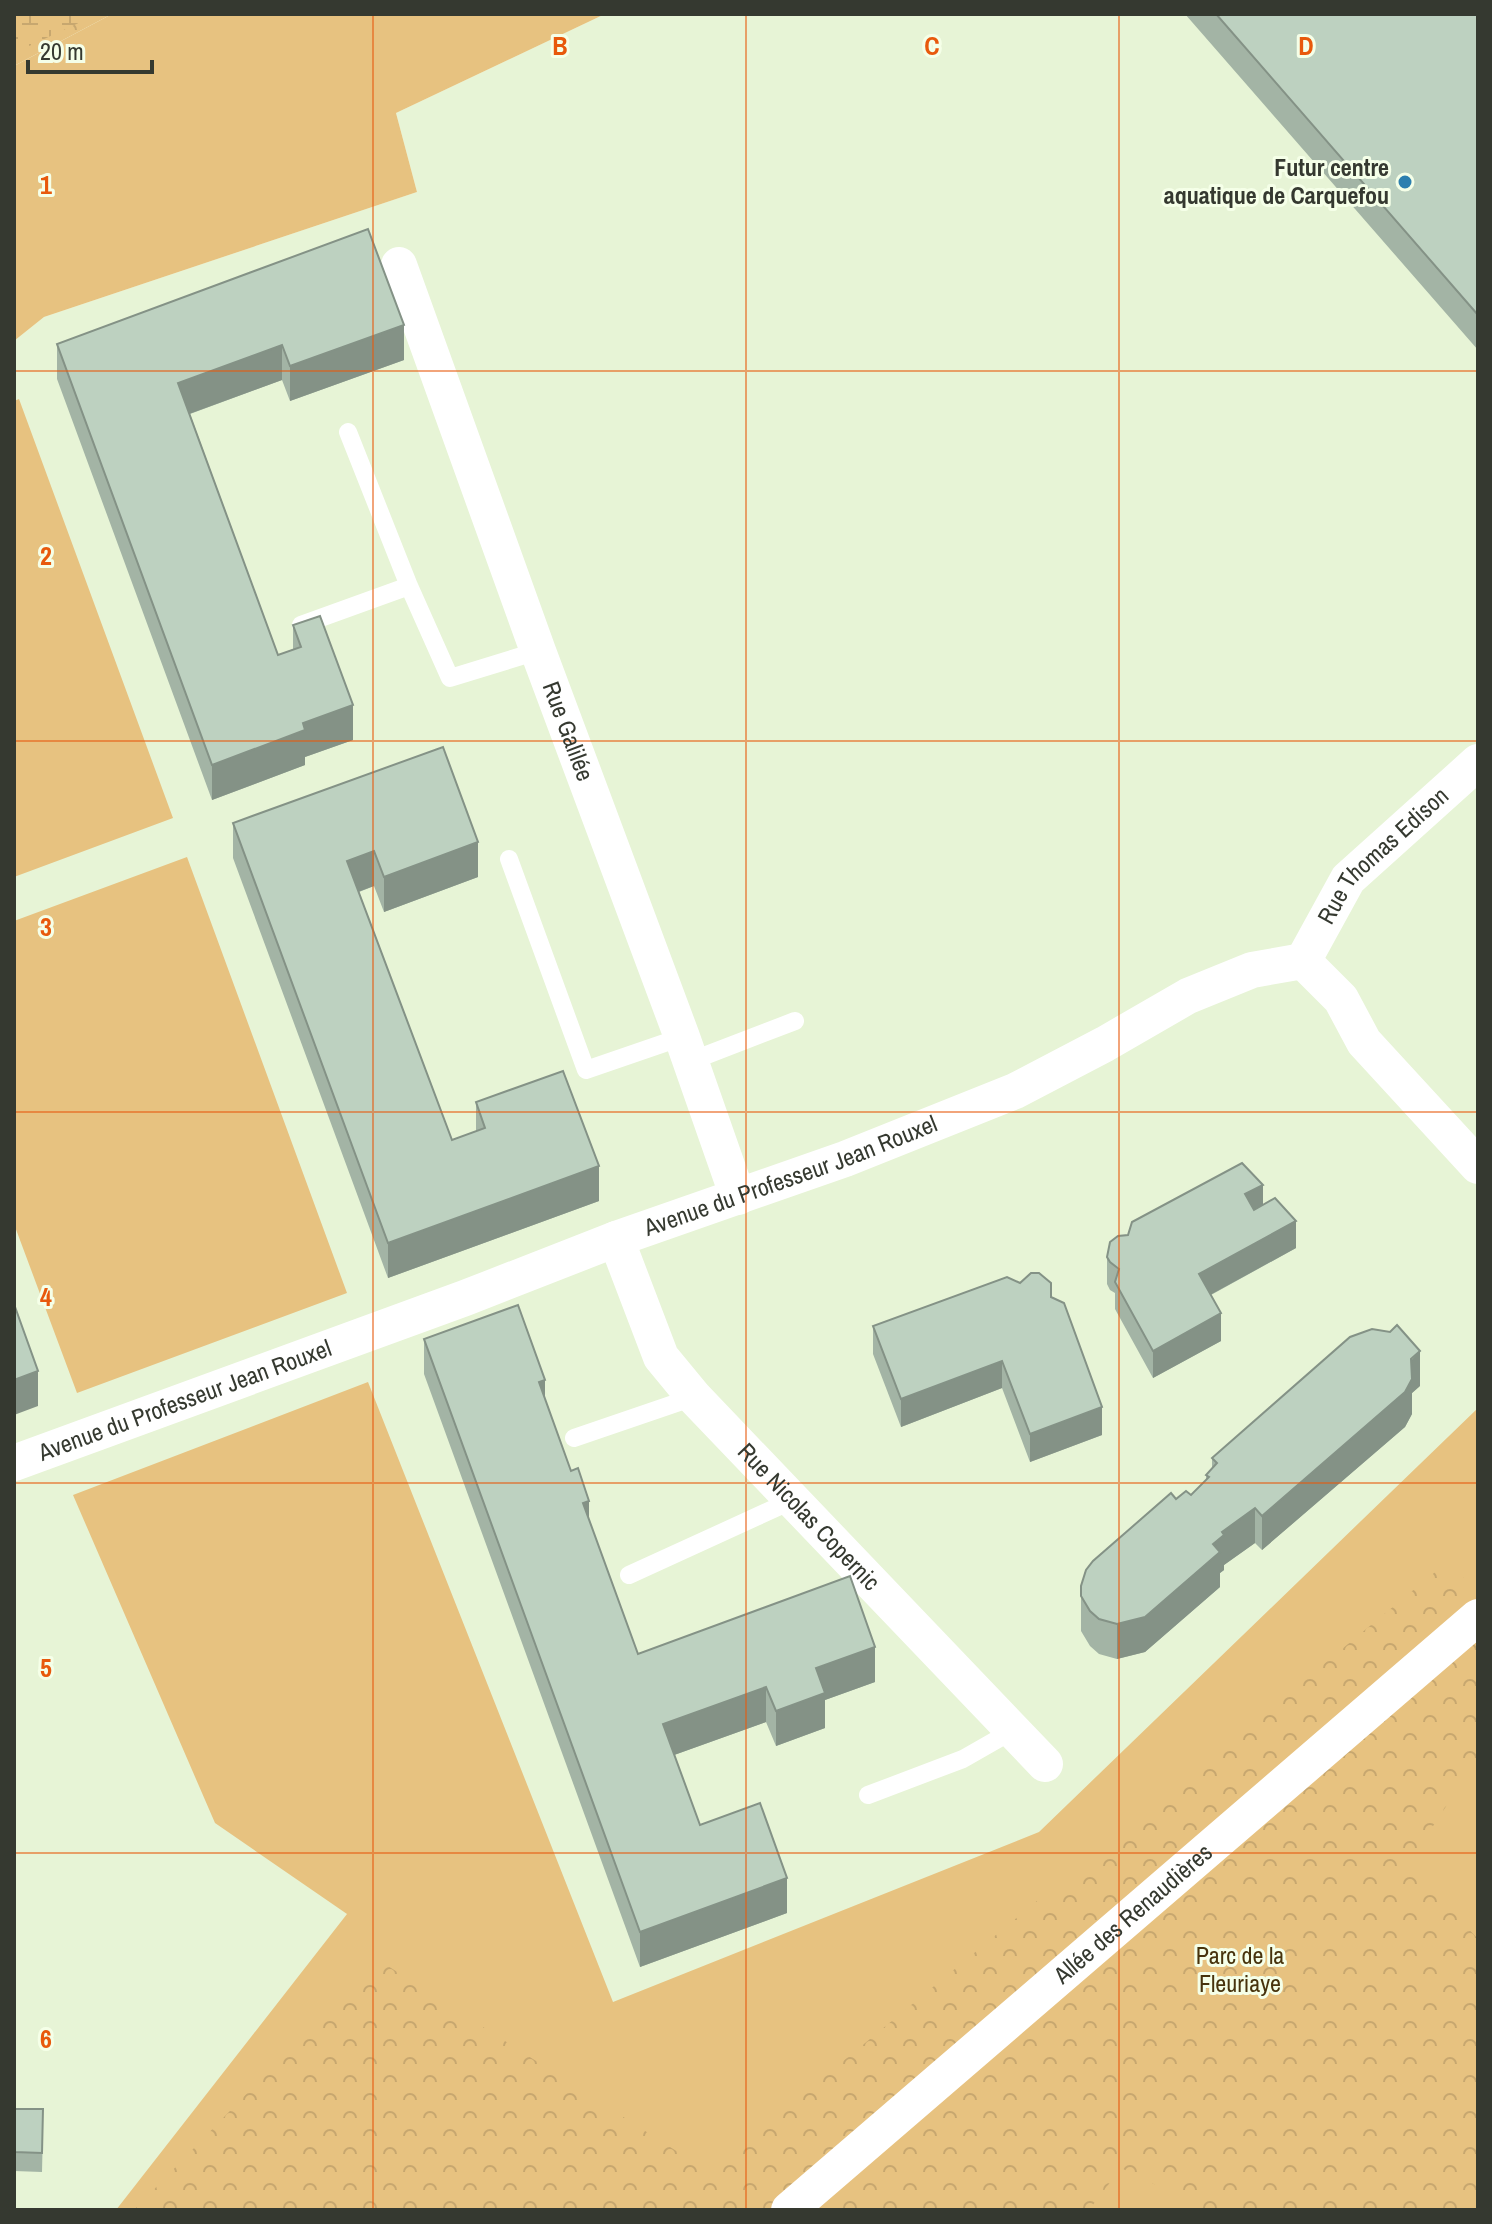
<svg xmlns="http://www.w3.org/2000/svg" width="1492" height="2224" viewBox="0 0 1492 2224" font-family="'Archivo Narrow',sans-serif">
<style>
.built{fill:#e7f4d6}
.green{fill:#e7c280}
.forest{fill:url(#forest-crowns)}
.wetland{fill:url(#wetland-marsh)}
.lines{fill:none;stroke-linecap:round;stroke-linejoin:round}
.lane{stroke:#fff;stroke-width:18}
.street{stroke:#fff;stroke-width:36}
.wall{fill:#a3b4a5}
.shaded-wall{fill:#849286}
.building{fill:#bdd1c0;stroke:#849286;stroke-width:2}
.grid{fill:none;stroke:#e8590c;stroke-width:2;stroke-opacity:0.55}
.poi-dot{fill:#2c7faf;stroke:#f5ffe8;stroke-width:3}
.labels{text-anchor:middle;stroke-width:6;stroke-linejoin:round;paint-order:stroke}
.poi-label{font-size:24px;font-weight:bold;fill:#353930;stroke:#f5ffe8;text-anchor:end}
.street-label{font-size:24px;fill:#353930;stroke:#f5ffe8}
.park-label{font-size:24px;fill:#47330c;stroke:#f5ffe8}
.grid-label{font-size:26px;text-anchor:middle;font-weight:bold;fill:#e8590c;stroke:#f5ffe8;stroke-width:6;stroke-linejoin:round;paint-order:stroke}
</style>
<defs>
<pattern id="forest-crowns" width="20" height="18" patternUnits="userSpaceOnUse" patternTransform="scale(2)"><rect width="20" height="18" fill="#e7c280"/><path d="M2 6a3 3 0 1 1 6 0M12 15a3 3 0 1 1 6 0" fill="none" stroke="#c7a76f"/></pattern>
<pattern id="wetland-marsh" width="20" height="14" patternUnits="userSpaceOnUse" patternTransform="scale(2)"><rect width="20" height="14" fill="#e7c280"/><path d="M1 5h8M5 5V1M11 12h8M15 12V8" fill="none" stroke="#c7a76f"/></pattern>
</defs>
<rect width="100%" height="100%" fill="#f5ffe8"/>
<path class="built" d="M605,14H1478V2210H14V341L44,317L417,192L396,113Z"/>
<path class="green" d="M112,14H605L396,113L417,192L44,317L14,341V66Z
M19,399L173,818L14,877V401Z
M187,857L347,1293L77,1393L14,1224V921Z
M368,1382L613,2002L1039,1832L1478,1408V2210H116L347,1914L215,1823L73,1495Z"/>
<path class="forest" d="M14,14H112L14,66Z
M1440,1568L1478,1584V1758L1408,1864L1478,1939V2210H1207L1121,2168L1089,2210H134L377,1959L709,2172Z"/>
<path class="wetland" d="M14,14H98L14,53Z"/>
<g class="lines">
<path class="lane" d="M348,432L409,586L450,678L538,651
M301,625L409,586
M509,859L586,1070L682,1037
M691,1061L795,1021
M574,1438L694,1397
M629,1575L793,1500
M868,1795L963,1759L1012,1731"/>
<g class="street">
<path id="s1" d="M399,265L538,651L682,1037L738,1197"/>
<path id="s2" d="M1303,961L1348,879L1478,762"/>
<path id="s3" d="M616,1239L661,1357L694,1397L1045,1764"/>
<path id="s4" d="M14,1463L465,1298L616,1239L845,1159L1015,1091L1105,1044L1188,996L1252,970L1303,961L1341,999L1364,1042L1478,1166"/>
<path id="s5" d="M789,2210L1478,1617"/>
</g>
</g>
<path class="wall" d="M1185,14H1478V350Z
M368,229L404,360L290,401L282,380L190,414L278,655L293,649V625L353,740L305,757V765L212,800L57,379V344Z
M443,747L478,877L384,912L374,886L359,892L452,1140L476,1131V1102L599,1201L388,1278L233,858V823Z
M1263,1205L1296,1248L1211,1295L1221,1341L1153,1378L1115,1309V1293L1110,1290L1107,1284V1257L1128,1235Z
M1051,1297L1102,1435L1030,1462L1002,1388L901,1427L873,1354V1326Z
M424,1339L545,1400L638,1654L875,1682L825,1700V1728L776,1746L766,1722L674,1755L700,1825L787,1913L640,1967L424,1374Z
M1420,1386L1412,1393V1414L1405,1427L1262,1550L1255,1543L1224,1565V1570L1220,1573V1587L1145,1652L1117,1659L1099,1654L1090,1646L1081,1631V1586L1176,1499L1191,1495L1206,1480V1475L1212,1468V1458Z
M14,2109L43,2128L42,2172L14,2171Z"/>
<path class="shaded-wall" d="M404,325V360L290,401V366Z
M282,345V380L178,418V383Z
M353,705V740L305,757V765L212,800V765L303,723Z
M478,842V877L384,912V877Z
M374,851V886L347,896V861Z
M599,1166V1201L388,1278V1243Z
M1263,1185V1212L1245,1221V1194Z
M1296,1221V1248L1199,1301V1274Z
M1221,1313V1341L1153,1378V1351Z
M1420,1351V1386L1412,1393V1414L1405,1427L1262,1550V1516Z
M1002,1361V1388L901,1427V1399Z
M38,1371V1406L14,1415V1380Z
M545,1380V1415L539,1382Z
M1102,1407V1435L1030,1462V1434Z
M589,1501V1536L583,1503Z
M1255,1508V1543L1224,1565V1570L1220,1573V1587L1145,1652L1117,1659V1624L1213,1544L1222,1532Z
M875,1647V1682L825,1700V1728L776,1746V1711L816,1668Z
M766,1687V1722L663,1759V1724Z
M787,1878V1913L640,1967V1932Z"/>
<path class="building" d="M1216,14H1478V315Z
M368,229L404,325L290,366L282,345L178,383L278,655L301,647L293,625L320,616L353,705L303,723L305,730L212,765L57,344Z
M443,747L478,842L384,877L374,851L347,861L452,1140L485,1128L476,1102L563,1071L599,1166L388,1243L233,823Z
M1242,1163L1263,1185L1245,1194L1254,1210L1275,1198L1296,1221L1199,1274L1221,1313L1153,1351L1115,1282L1119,1269L1110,1262L1107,1257L1110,1242L1118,1236L1128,1235L1132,1222Z
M1031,1273H1039L1051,1283V1297L1064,1303L1102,1407L1030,1434L1002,1361L901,1399L873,1326L1007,1277L1020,1283Z
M14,1304L38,1371L14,1380Z
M518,1305L545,1380L539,1382L571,1471L578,1468L589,1501L583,1503L638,1654L850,1576L875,1647L816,1668L825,1693L776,1711L766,1687L663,1724L700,1825L760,1803L787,1878L640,1932L424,1339Z
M1397,1325L1420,1351L1411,1359L1412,1379L1405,1392L1262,1516L1255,1508L1222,1532L1224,1535L1213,1544L1220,1552L1145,1617L1117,1624L1099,1619L1090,1611L1081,1596V1586L1086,1570L1093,1561L1171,1493L1176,1499L1186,1491L1191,1495L1209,1477L1206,1475L1217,1463L1212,1458L1350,1337L1372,1329L1390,1332Z
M14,2109H43L42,2153L14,2152Z"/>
<path class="grid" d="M373,14V2210M746,14V2210M1119,14V2210M14,371H1478M14,741H1478M14,1112H1478M14,1483H1478M14,1853H1478"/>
<circle class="poi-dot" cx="1405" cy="182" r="8"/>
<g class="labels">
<g class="poi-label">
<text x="1389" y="176">Futur centre<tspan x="1389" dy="28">aquatique de Carquefou</tspan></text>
</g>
<g class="street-label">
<text dy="8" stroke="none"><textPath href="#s1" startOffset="496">Rue Galilée</textPath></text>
<text dy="8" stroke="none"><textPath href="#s2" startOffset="134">Rue Thomas Edison</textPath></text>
<text dy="8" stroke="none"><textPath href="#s4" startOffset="828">Avenue du Professeur Jean Rouxel</textPath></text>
<text dy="8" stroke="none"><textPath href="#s4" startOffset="182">Avenue du Professeur Jean Rouxel</textPath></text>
<text dy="8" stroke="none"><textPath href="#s3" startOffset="344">Rue Nicolas Copernic</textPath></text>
<text dy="8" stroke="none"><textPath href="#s5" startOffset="454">Allée des Renaudières</textPath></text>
</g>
<g class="park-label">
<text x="1240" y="1964">Parc de la<tspan x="1240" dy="28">Fleuriaye</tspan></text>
</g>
</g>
<g class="grid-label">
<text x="560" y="55">B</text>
<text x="932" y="55">C</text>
<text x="1306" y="55">D</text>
<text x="46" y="194">1</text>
<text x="46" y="565">2</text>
<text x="46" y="936">3</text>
<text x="46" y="1306">4</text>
<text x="46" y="1677">5</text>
<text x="46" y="2048">6</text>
</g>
<rect width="1492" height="2224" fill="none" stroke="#353930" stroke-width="32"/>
<path d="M28 60v12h124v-12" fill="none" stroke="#353930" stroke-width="4"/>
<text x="40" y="60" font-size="24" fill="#353930" stroke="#f5ffe8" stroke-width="6" paint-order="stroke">20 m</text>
</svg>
